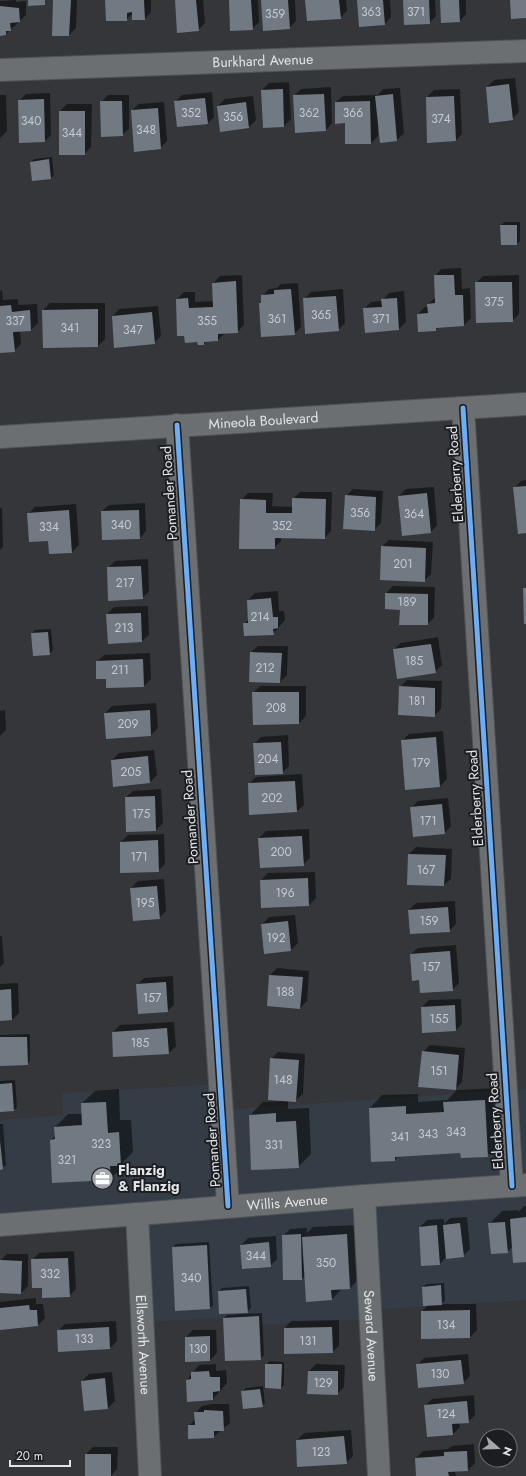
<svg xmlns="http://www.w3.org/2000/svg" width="526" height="1476" viewBox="0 0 526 1476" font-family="Jost,sans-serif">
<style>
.built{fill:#343d46}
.shadow{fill:#0007}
.building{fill:#717a83}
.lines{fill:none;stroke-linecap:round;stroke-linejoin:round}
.street-casing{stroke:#505255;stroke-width:24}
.secondary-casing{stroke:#505255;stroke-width:24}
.street{stroke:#6c6f71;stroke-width:22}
.secondary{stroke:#6c6f71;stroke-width:22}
.cycleway-casing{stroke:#1b1d20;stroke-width:8}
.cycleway{stroke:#6dadf4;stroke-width:5}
.labels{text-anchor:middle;stroke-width:4;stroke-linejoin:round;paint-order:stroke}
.number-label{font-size:12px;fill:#c5cacf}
.street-label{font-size:14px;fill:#e1e5e8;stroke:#1b1d20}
.poi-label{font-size:14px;font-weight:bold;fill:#e1e5e8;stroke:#1b1d20;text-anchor:start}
</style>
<rect width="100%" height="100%" fill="#343639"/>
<path class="built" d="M220,1084L222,1110L526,1089V1300L370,1310L369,1319L261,1325L260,1316L143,1322L137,1214L0,1225V1120L63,1115L62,1093Z"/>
<path class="shadow" d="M16,0V2L26,1V15L5,35H0V1Z
M54,0H77L76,28L69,35Z
M106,0H151V12L145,19L133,13L126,20Z
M176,0H203L205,23L198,30Z
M230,0H258L259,22L252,29Z
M262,0H295L296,21L289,28Z
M306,0H346L347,11L340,18Z
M358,0H390L391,17L385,24Z
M404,0H435L436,16L429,23Z
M441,0H466V14L460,21Z
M515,78L519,112L512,119L487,87L494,80Z
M289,82L291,119L284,126L263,127L262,90L269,83Z
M331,87L332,123L326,130L294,96L301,89Z
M400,88L404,133L397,140L381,141L379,127H378V136L371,143L346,122L336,102L343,96L378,95L383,89Z
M460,89L462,134L455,141L427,97L434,90Z
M212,92L214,117L208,123L175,102L182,95Z
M50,93L51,135L45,141L19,101L26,94Z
M0,95H6L7,131L0,138Z
M108,95H129V129L122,135L101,102Z
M253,96L256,120L249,127L218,106L225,99Z
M164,102L167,141L160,148L132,110L139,104Z
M67,104H92L91,147L84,154L60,111Z
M52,157L54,175L51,178L33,180L31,162L34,159Z
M504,222H520V241L517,244L501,225Z
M461,268L462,289L470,288L471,318L464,325L439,327L435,330L418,314L425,307H428V304L436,297L435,276L441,269Z
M242,275L244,325L237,332L225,333L218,340L207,341L204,344L177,299L184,292H195V302L214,301L213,283L220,276Z
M519,275V314L512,321L476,283L483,276Z
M298,283L301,327L294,334L260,303L262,301V296L269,289L277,288L281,284Z
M343,289L345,323L338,330L304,299L311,292Z
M2,290L3,300L18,299V305L37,304L38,323L31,330L20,331L21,344L14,351L0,352V291Z
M404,291L406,322L399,329L364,309L371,302L382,301L389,293Z
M50,303H105V339L98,346L43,310Z
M158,306L161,336L154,343L113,316L119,309Z
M526,480V532L514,488L521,481Z
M434,487L437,525L431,532L399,496L406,489Z
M353,489L383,491L381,523L374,530L346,496Z
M300,492H332L331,531L324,538L281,537V541L274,548L241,500L248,493H273L272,506L293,507V499Z
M145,503L146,531L140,538L102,511L109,505Z
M76,504L79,545L72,552L49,540L28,514L35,507Z
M0,508H2L3,547L0,550Z
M389,540L433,542L431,574L424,581L382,547Z
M148,559L149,592L142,598L108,568L115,561Z
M393,586L435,587L434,618L427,624L386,593Z
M278,591L279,611H284L285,620L273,634L244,624L249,619L248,600L255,593Z
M148,606L149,635L142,641L107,614L114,607Z
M51,629L53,650L50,654L32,633L35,630Z
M438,637L442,665L435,672L394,649L401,643Z
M258,646H288L287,675L280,682L250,681L251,652Z
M150,653L151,679L144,686L97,662L104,655Z
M407,680L442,681L441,709L434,716L400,687Z
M260,686H306V716L299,723L253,693Z
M156,703L158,728L151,735L105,713L112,706Z
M5,710L6,730L0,736V711Z
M443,731L447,779L440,786L406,789L402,741L409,734Z
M288,735L289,766L282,773L254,744L261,737Z
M154,750L157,775L150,782L114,786L112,760L119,753Z
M302,774L304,805L297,811L249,784L256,777Z
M161,789L163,823L156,830L126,797L133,791Z
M448,798L451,826L445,833L411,808L418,801Z
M309,829L310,858L303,865L259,838L266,831Z
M164,834L165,864L158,871L121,842L128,835Z
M416,847L452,849L451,879L444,885L408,884L409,854Z
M315,872L316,898L309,905L261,880L268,873Z
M164,879L166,911L159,918L131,888L138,881Z
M455,901L456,924L449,931L409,910L416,903Z
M295,915L298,943L291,950L262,924L269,917Z
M0,936H2L4,963L0,967Z
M456,945L459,983L452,990L411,954L418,948Z
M277,968L309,971L307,1001L300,1008L270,975Z
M173,976L174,1005L167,1011L137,985L144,978Z
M18,983L19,1013L12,1020H0V984Z
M461,999L462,1024L456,1030L422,1007L429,1000Z
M174,1022L176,1046L169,1053L113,1032L120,1025Z
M30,1034V1061L27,1064L0,1065V1035Z
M430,1045L465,1048L462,1082L455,1089L423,1052Z
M278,1052L305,1054L303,1094L296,1100H288V1109L309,1108L311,1154L298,1167L250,1115L263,1102L286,1101L271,1059Z
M15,1080L17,1107L14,1110L0,1111V1081Z
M497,1088L500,1143L487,1156L461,1152L399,1155L395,1160L370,1108L382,1095L418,1094V1102L447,1100L457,1090Z
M119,1089L120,1120H131L133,1152L123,1162V1166L110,1179L51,1140L56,1135L55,1127L68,1114H83L82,1103L95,1091Z
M0,1124H3L6,1165L0,1169Z
M524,1206H526V1261L513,1246L507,1252L489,1224L502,1211L518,1210V1212Z
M467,1217L470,1249L463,1256L445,1258L440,1264L422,1265L420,1227L427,1220L444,1219V1224L450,1218Z
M357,1225L360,1278L350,1288L342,1289L332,1299L305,1276L302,1279L283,1236L290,1229L307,1228V1233L313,1227Z
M276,1236L277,1259L270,1266L241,1245L248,1238Z
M209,1242L213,1305L210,1308L176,1310L173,1247L176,1244Z
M74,1251L76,1289L69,1296L43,1287L32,1260L39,1253Z
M7,1254H28V1286L21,1293L0,1292V1261Z
M444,1283L445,1301L441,1304H476L477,1330L470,1337L422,1338V1311L428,1305L423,1287L426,1284Z
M249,1286L251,1308L247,1312L219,1291L222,1288Z
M36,1298V1304H43L45,1318L38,1325L0,1329V1302Z
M262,1313L264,1355L260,1359L224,1318L227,1315Z
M339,1320V1346L332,1352L285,1328L291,1321Z
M116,1321L117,1341L110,1348L59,1351L58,1331L65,1324Z
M193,1330H216L217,1353L210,1360L186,1337Z
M468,1354L470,1376L463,1383L417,1365L424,1358Z
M270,1361L284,1362V1385L281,1388L266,1365Z
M216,1364V1371L226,1370L227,1383L213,1399L187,1380L199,1365Z
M316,1364L345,1365L344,1387L337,1394L309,1371Z
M112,1372L115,1401L108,1408L82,1381L89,1374Z
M263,1386L265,1403L262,1406L242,1392L246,1388Z
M474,1395L475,1415L468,1422L459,1423L460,1427L453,1434L425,1406L432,1399Z
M212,1404H229L230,1423L213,1437L189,1426L195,1419V1413L202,1406Z
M351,1430L353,1456L346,1463L297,1440L304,1433Z
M474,1444L475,1463L468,1470L455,1471L456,1476H417L416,1458L423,1451L448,1449L452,1446Z
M93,1447H118L117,1469L111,1476L86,1454Z"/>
<path class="building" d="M28,0H45V5L28,6Z
M53,0H71L69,36H52Z
M105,0H144L145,20H132V12L127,13V21H106Z
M175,0H196L199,31L177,33Z
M229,0H251L253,30L230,31Z
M261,0H288L290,29L263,31Z
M305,0H339L341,19L307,21Z
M357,0H383L385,25L359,27Z
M403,0H429L430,24L404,25Z
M440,0H459L460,22L441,23Z
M510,0H526V18L511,19Z
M0,6L19,8L20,22L10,23L11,31H6V35L0,36Z
M509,84L513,120L489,123L486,87Z
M283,89L284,127L263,128L261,90Z
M324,94L326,131L295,133L293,95Z
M393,94L397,141L380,143L375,96Z
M454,96L456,141L427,143L426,97Z
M205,98L208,124L177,127L174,101Z
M44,99L45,142L19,143L18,100Z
M100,101H122L123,136L101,137Z
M370,101L371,144H345V123L335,124V102Z
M246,102L249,128L220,132L217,106Z
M158,108L161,149L134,152L131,110Z
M59,111H85V155H59Z
M49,159L51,179L32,181L30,162Z
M500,225H517V245H501Z
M434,275H454L455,295H463L464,326L436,328V331L418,332L417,314L428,313L427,304L435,303Z
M236,281L238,333L218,334V341L204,342V345H198L197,342L185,343L184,336H177L176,299L188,298L189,308L213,307L212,283Z
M475,282H512L513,322L476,323Z
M291,289L295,335L261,337L259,303H261V295L274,294V290Z
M336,296L339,331L305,334L303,298Z
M397,298L399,330L365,333L363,308L382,307L381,299Z
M11,305L12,312L30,310L31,331L13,332L15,352L0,353V306Z
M98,309V347L43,348L42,310Z
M152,312L155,344L114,348L112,316Z
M526,486V533L518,534L513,487Z
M427,493L431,533L402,536L398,496Z
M345,495L376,497L375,531L343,529Z
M292,498L326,499L325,539L275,538V549H239L240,499L266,500V513H292Z
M69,510L72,553L49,554L48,541L29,542L27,513Z
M139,510L140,539L102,540L101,511Z
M381,546L426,548L425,582L380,580Z
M141,566L143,599L108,601L107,567Z
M523,588H526V624H524Z
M385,593L428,594V625H399L400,610L385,609Z
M271,598L273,617H278V628L273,629L274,635L244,636L243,623H248L247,600Z
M141,613L142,642L108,644L106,614Z
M48,632L50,655L33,656L31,633Z
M431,644L436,673L397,679L393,649Z
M250,652L282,653L280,683L249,682Z
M143,659L144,687L106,688V679H96V661Z
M399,686L435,688V717L398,715Z
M252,692H299V724L253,725Z
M150,710L151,736L106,739L104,713Z
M436,737L440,787L405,790L401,740Z
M281,742L283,774L255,775L253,743Z
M148,756L150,783L113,787L111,760Z
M295,781L297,812L249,815L248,783Z
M155,796L156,831L126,832L125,797Z
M442,804L445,834L413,837L410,807Z
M302,836L304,866L260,868L258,838Z
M158,840L159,872L120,873V842Z
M408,854L446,855L444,886L407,885Z
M308,878L309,906L261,908L260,880Z
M157,886L160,919L133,921L130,888Z
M448,907L450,932L410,934L408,910Z
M288,921L291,951L264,954L261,924Z
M450,951L453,991L420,993L419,980L412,981L410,954Z
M269,975L303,977L300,1009L267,1006Z
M166,982L168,1012L138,1014L136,984Z
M11,989L12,1020L0,1021V990Z
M455,1005L456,1031L422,1033L421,1007Z
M167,1028L169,1054L113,1057L112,1032Z
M0,1037H27L28,1065L0,1066Z
M422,1051L459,1055L456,1090L418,1087Z
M270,1058L299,1060L296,1102L268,1100Z
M12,1083L14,1111L0,1112V1084Z
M485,1100L488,1157L461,1158L460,1153L395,1157V1161L371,1162L369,1108L406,1106V1114L444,1112L443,1102Z
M106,1102L108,1133L119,1132L121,1166H110L111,1180L52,1183L50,1140L55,1139L54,1127L82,1125L81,1103Z
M276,1113V1122L296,1121L299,1168L251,1170L249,1115Z
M0,1141L3,1169L0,1170Z
M526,1217V1262L513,1263L510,1219Z
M505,1222L508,1253L491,1254L488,1223Z
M460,1223L464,1257L446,1259L443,1225Z
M437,1225L440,1265L421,1266L419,1227Z
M301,1234L302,1280H283L282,1235Z
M347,1234L350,1289L331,1290L332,1300L306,1302L302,1237Z
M269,1242L271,1267L242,1269L240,1245Z
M207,1245L210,1309L175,1311L172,1247Z
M68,1258L70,1297L42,1298V1288H32L31,1259Z
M0,1260L22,1261L21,1294L0,1293Z
M441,1285L442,1305L423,1306L422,1287Z
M246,1289L248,1313L219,1314L218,1291Z
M29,1305L30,1310H37L38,1326L0,1330V1308Z
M470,1310V1338L421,1339V1311Z
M259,1316L261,1360L225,1361L223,1318Z
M109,1327L110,1349L58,1352L57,1330Z
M332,1327L333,1353L284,1354V1328Z
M210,1336V1361L185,1362V1337Z
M461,1360L464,1384L418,1388L416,1364Z
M265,1364H282L281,1389L265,1388Z
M209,1371L210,1377H220V1391L213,1392V1400L187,1402L186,1380L191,1379V1372Z
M308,1371H338V1395L307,1394Z
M105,1378L108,1409L84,1411L81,1381Z
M260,1389L263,1407L243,1409L241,1391Z
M467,1401L469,1423L452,1424L453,1435L427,1437L424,1405Z
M204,1410L223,1411L224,1431H214V1438L188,1439V1425H195L194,1412H204Z
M344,1436L347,1464L297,1467L296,1440Z
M467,1451L468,1471L448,1472L449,1476H416L415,1458L444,1456V1452Z
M85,1454H111V1476H85Z"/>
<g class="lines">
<defs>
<g id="street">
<path id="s1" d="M0,70L526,51"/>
<path d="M463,408L512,1186"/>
<path d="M177,425L228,1206"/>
<path id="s2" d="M364,1196L379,1476"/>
<path id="s3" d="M137,1214L150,1476"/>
</g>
<g id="secondary">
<path id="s4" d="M0,437L526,404"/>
<path id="s5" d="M0,1225L364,1196L526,1185"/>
</g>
</defs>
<use href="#street" class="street-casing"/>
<use href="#secondary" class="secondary-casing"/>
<use href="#street" class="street"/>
<use href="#secondary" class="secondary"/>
<defs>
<path id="cycleway" d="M463,408L512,1186
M177,425L228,1206"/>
</defs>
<use href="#cycleway" class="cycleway-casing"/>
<use href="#cycleway" class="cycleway"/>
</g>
<defs>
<symbol id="office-disc" viewBox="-11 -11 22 22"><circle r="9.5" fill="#a4a8ab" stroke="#1b1d20"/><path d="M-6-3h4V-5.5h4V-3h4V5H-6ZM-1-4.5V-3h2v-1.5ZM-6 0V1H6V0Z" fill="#fff"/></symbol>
</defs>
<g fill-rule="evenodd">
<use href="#office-disc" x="90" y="1166" width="25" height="25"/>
</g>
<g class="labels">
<g class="number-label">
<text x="371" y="16">363</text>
<text x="416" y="16">371</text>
<text x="275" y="18">359</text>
<text x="191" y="117">352</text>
<text x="309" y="117">362</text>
<text x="353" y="117">366</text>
<text x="233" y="121">356</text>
<text x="441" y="123">374</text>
<text x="31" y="125">340</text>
<text x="146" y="134">348</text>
<text x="72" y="137">344</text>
<text x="494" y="306">375</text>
<text x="321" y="319">365</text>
<text x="277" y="323">361</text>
<text x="381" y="323">371</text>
<text x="15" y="325">337</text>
<text x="207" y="325">355</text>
<text x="70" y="332">341</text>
<text x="133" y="334">347</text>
<text x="360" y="517">356</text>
<text x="414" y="518">364</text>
<text x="121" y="529">340</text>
<text x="282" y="530">352</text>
<text x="49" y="531">334</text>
<text x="403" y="568">201</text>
<text x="125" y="587">217</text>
<text x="407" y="606">189</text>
<text x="260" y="621">214</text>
<text x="124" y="632">213</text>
<text x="414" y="665">185</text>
<text x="265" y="672">212</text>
<text x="120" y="674">211</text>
<text x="417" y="705">181</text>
<text x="276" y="712">208</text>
<text x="128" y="728">209</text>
<text x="268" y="763">204</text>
<text x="421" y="767">179</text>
<text x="131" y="776">205</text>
<text x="272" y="802">202</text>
<text x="141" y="818">175</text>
<text x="428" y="825">171</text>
<text x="281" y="856">200</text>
<text x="139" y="861">171</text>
<text x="426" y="874">167</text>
<text x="285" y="897">196</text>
<text x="145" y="907">195</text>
<text x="429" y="925">159</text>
<text x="276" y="942">192</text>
<text x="431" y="971">157</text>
<text x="285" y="996">188</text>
<text x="152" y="1002">157</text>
<text x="439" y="1023">155</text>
<text x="140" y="1047">185</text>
<text x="439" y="1075">151</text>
<text x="283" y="1084">148</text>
<text x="456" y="1136">343</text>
<text x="428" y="1138">343</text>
<text x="400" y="1141">341</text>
<text x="101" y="1148">323</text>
<text x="274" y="1149">331</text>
<text x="67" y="1164">321</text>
<text x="256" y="1260">344</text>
<text x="326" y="1267">350</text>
<text x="50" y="1278">332</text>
<text x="191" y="1282">340</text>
<text x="446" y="1329">134</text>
<text x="84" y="1343">133</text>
<text x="308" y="1345">131</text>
<text x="198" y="1353">130</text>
<text x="440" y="1378">130</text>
<text x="323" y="1387">129</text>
<text x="446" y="1418">124</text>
<text x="321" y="1456">123</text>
</g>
<g class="street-label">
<text dy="5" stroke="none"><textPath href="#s1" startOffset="263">Burkhard Avenue</textPath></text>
<text dy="5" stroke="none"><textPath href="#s4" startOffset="264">Mineola Boulevard</textPath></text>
<text transform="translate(455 474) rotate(-94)" y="5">Elderberry Road</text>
<text transform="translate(169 493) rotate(-94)" y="5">Pomander Road</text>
<text transform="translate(475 798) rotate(-94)" y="5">Elderberry Road</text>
<text transform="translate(190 817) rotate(-94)" y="5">Pomander Road</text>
<text transform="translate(495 1121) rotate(-94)" y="5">Elderberry Road</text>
<text transform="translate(212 1140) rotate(-94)" y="5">Pomander Road</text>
<text dy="5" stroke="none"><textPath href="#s5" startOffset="288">Willis Avenue</textPath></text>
<text dy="5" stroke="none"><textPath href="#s2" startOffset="140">Seward Avenue</textPath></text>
<text dy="5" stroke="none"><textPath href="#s3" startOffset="131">Ellsworth Avenue</textPath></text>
</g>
<g class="poi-label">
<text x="118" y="1175">Flanzig<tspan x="118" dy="16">&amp; Flanzig</tspan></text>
</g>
</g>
<g transform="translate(498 1448) rotate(110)"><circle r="19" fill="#1b1d20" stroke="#6a6d70"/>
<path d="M0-3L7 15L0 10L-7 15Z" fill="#a4a8ab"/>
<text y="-6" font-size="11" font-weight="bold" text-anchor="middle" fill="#e1e5e8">N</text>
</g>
<path d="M10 1460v6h60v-6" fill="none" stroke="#e1e5e8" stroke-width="2"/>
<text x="16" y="1460" font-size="12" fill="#e1e5e8" stroke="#1b1d20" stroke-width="3" paint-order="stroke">20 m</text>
</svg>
